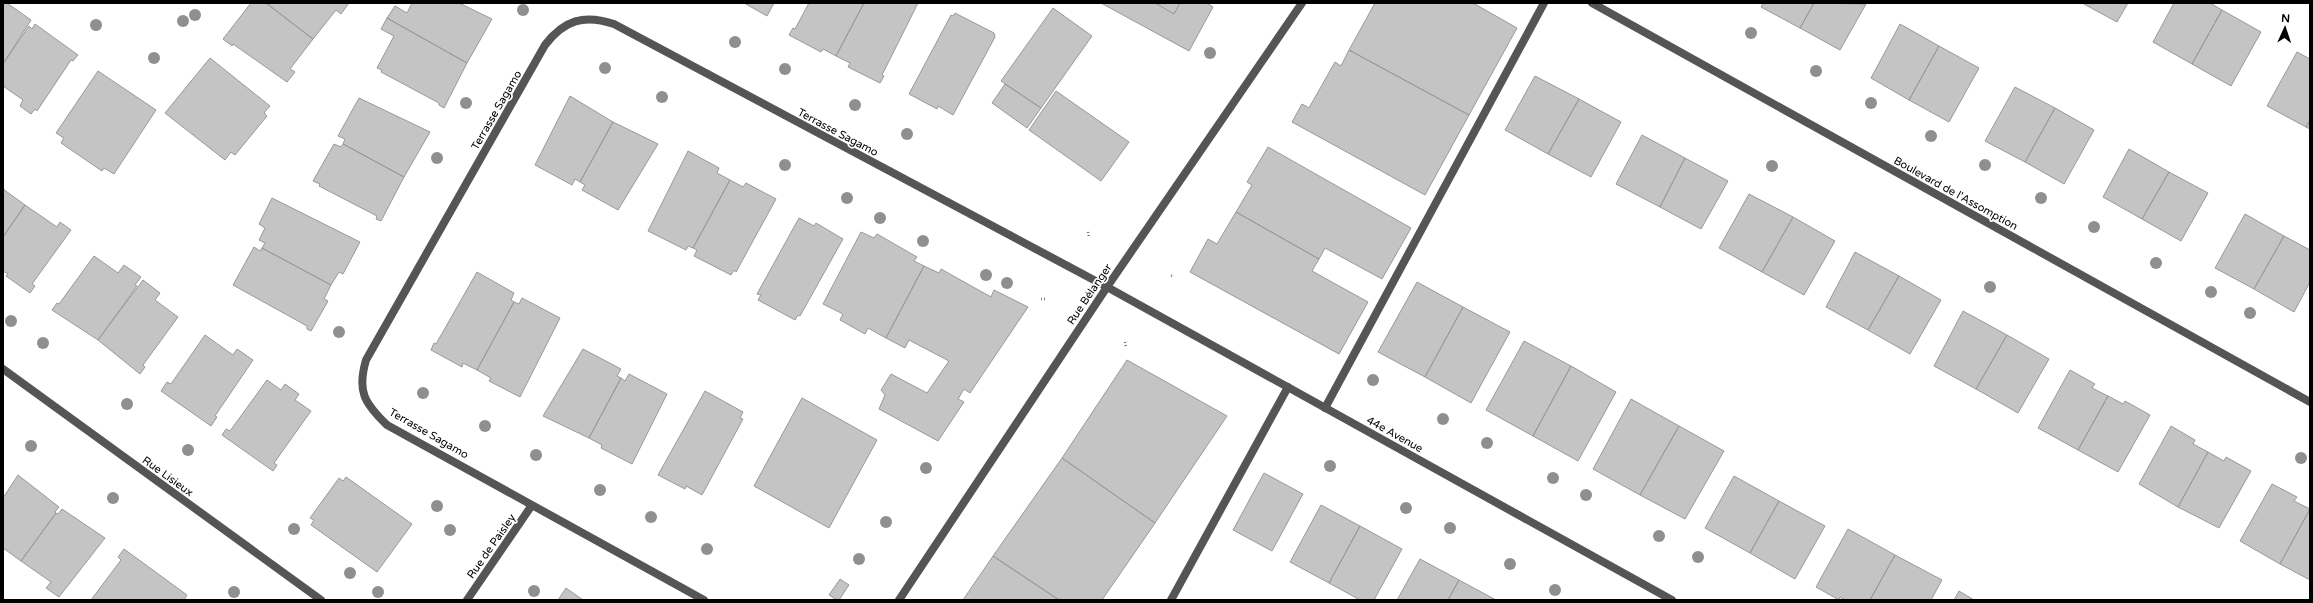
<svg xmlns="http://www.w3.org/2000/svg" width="2313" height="603" viewBox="0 0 2313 603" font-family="'Varela Round',sans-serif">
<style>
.building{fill:#c4c4c4;stroke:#999}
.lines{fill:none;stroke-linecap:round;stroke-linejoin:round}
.path{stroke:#777;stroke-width:2.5;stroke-dasharray:1 2;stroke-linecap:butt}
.service{stroke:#555;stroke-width:8}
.minor{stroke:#555;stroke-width:8}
.tertiary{stroke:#555;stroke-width:8}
.tree{fill:#8f8f8f}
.labels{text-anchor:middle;stroke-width:3.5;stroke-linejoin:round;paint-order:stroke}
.street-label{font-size:11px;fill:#000;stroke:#fff}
</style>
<rect width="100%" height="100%" fill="#fff"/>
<path class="building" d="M3,3H7L31,20L3,64Z
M251,3H266L313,39L290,69L295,72L287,82L233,44L232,46L223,39Z
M266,3H349L341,14L336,10L313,39Z
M412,3H459L492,19L467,63L387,18L395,6L407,13Z
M744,3H774L767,16Z
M809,3H864L836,56L823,49L821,52L789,35L793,28L795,29Z
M864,3H918L882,75L884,76L880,83L848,67L850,63L836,56Z
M1101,3H1207L1213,7L1189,51Z
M1155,3H1180L1174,14Z
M1375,3H1473L1517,28L1469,115L1349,50Z
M1763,3H1814L1800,28L1761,7Z
M1814,3L1866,4L1840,50L1800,28Z
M2082,3H2128L2117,22Z
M2174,3H2210L2222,10L2192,64L2153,42Z
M1053,8L1092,36L1041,108L1001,81Z
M2222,10L2261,32L2231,86L2192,64Z
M955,13L994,33L995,37L953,115L938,106L937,109L909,94L951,15L953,16Z
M387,18L467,63L444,108L439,105V103L381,72L382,70L377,68L394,36L381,29Z
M35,24L78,55L73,61L71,60L37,111L35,109L31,114L20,106L23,100L3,86V64L29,26L32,29Z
M1900,24L1939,46L1909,100L1871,78Z
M1939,46L1979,68L1949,122L1909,100Z
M1349,50L1469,115L1425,195L1292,122L1302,104L1309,108L1335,62L1341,66Z
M2297,52L2310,59V120L2306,127L2267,106Z
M210,58L270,106L264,113L267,116L235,155L231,152L225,160L165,113Z
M98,71L156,110L114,174L104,168L102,171L61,143L64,138L56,133Z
M1535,76L1579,99L1548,154L1505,130Z
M1005,84L1041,108L1027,128L992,103Z
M2015,87L2055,108L2025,162L1985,141Z
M1056,91L1129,142L1101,181L1029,130Z
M570,96L613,122L580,182L575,179L572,185L535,165Z
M359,98L430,132L404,177L343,144L345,139L338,136Z
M1579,99L1621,122L1591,177L1548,154Z
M2055,108L2094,130L2064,184L2025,162Z
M2310,120V129L2306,127Z
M613,122L658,144L618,210L582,190L585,185L580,182Z
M1642,135L1685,158L1660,207L1616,184Z
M334,144L341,147L343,144L404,177L381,221L376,219L377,216L319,186L320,184L313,181Z
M1268,147L1411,228L1382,279L1325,248L1319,259L1236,212L1252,185L1247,182Z
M2129,149L2169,172L2142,219L2103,197Z
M688,151L719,168L717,173L730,180L693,248L688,246L686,250L648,231Z
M1685,158L1728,181L1701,229L1660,207Z
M2169,172L2208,193L2181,241L2142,219Z
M730,180L743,187L746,183L776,199L736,272L734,270L731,275L694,256L697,250L693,248Z
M3,189L25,205L3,237Z
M1749,194L1793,217L1762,272L1719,248Z
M272,198L360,242L343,274L339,272L331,285L262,248L265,243L259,240L265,228L259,224Z
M25,205L57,227L60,222L71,230L32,284L35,286L30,293L6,276L8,274L3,271V237Z
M1236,212L1319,259L1312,271L1368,302L1339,354L1190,272L1208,239L1217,244Z
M2245,214L2284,236L2254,289L2215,268Z
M1793,217L1835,241L1804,295L1762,272Z
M799,218L814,226L816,223L843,239L800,316L798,315L795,320L758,300L761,295L757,294Z
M861,232L874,238L877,234L917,257L914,261L924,266L886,338L868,328L865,334L840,320L843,314L823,304Z
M2284,236L2310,250V282L2294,312L2254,289Z
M254,247L260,251L262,248L331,285L324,299L328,301L311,331L307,329V326L233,285Z
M1855,252L1899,276L1868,330L1826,307Z
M94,256L118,273L124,265L141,277L135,285L137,286L98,340L52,310L57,303L59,304Z
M924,266L939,273L941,269L991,297L994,290L1028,307L970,393L964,389L958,399L964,402L938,441L879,409L885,395L881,390L891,374L927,393L949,361L909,340L905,348L886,338Z
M477,272L514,293L511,300L514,302L477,370L463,363L462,367L431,350L434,343L436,344Z
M1899,276L1941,300L1910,354L1868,330Z
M143,280L160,293L155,300L178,317L143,365L145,367L140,374L98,340Z
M1417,282L1463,307L1425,377L1378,352Z
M522,298L560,318L520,397L489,381L491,378L477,370L514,302L519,304Z
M1463,307L1510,332L1471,403L1425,377Z
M1963,311L2007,335L1976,389L1934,366Z
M205,335L233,355L237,349L253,360L215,416L217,417L211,426L161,391L167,382L171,384Z
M2007,335L2049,359L2018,413L1976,389Z
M1524,341L1571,366L1533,436L1486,410Z
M583,349L621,369L617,376L621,378L589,438L543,416Z
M1127,360L1227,416L1155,523L1062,458Z
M1571,366L1616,392L1578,461L1533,436Z
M2070,370L2095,384L2092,388L2108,396L2078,450L2038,428Z
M629,374L667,394L632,464L601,448L602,445L589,438L621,378L625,381Z
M267,380L281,390L285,384L299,394L295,400L311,411L274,463L277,465L273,471L222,435L226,429L230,431Z
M705,391L743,412L740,418L743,419L702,495L686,486L685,489L658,475Z
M2108,396L2123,404L2125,401L2150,415L2118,472L2078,450Z
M802,398L877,440L829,528L754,486Z
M1631,399L1679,426L1640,495L1593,469Z
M1679,426L1724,451L1685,519L1640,495Z
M2171,426L2195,440L2193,444L2208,452L2178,507L2139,484Z
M2208,452L2224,461L2226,457L2251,471L2219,528L2178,507Z
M1062,458L1155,523L1102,600H1059L993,556Z
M1264,473L1303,494L1272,551L1233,530Z
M18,475L59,507L55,512L56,513L21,561L3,548V498Z
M1734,476L1779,501L1750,553L1705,528Z
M346,477L412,524L377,572L311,525L314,520L310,518L339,478L343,481Z
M2272,484L2297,497L2294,501L2310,509L2280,564L2240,541Z
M1779,501L1825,526L1795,579L1750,553Z
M1321,505L1360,526L1329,583L1290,562Z
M62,509L105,538L59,597L46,588L51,582L21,561L56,513L58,514Z
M2310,509V580L2280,564Z
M1360,526L1402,549L1374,600H1360L1329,583Z
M1848,529L1895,555L1870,600H1845L1840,597L1839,600L1816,587Z
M124,549L187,595L184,600H91L121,560L118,557Z
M1895,555L1942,580L1931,600H1870Z
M993,556L1059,600H963Z
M1420,559L1459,580L1448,600H1397Z
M840,579L849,585L839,600H837L829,595Z
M1459,580L1496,600H1448Z
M566,588L583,600H558Z
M1959,591L1974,600H1954Z"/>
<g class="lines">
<path class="path" d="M1088,232L1089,237
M1171,276L1174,275
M1041,299H1045
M1125,342L1126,347"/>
<path class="service" d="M1325,408L1544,3
M1171,600L1288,387"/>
<path class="minor" d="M3,369L321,600
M467,600L532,505
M704,600L387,425C364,403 357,391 366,360L545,45C564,20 584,14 614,24L1107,287L1672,600"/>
<path class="tertiary" d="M1592,3L2310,402
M899,600L1107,287L1302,3"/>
</g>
<g class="tree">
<circle cx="523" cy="10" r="6"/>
<circle cx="195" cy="15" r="6"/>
<circle cx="183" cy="21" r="6"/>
<circle cx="96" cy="25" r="6"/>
<circle cx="1751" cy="33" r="6"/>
<circle cx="735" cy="42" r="6"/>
<circle cx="1210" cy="53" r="6"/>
<circle cx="154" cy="58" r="6"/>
<circle cx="605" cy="68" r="6"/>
<circle cx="785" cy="69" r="6"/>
<circle cx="1816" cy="71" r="6"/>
<circle cx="662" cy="97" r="6"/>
<circle cx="466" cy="103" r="6"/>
<circle cx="1871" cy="103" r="6"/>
<circle cx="855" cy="105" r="6"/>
<circle cx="907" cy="134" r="6"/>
<circle cx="1931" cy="136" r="6"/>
<circle cx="437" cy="158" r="6"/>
<circle cx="785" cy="165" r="6"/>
<circle cx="1985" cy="165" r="6"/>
<circle cx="1772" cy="166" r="6"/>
<circle cx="847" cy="198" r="6"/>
<circle cx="2041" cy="198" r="6"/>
<circle cx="880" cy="218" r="6"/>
<circle cx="2094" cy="227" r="6"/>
<circle cx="923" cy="241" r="6"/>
<circle cx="2156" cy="263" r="6"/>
<circle cx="986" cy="275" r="6"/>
<circle cx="1007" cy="283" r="6"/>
<circle cx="1990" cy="287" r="6"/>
<circle cx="2211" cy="292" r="6"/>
<circle cx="2250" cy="313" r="6"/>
<circle cx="11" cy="321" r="6"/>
<circle cx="339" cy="332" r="6"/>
<circle cx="43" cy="343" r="6"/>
<circle cx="1373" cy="380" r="6"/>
<circle cx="423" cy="393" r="6"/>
<circle cx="127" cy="404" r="6"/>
<circle cx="1443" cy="419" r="6"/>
<circle cx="485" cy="426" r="6"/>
<circle cx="1487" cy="443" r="6"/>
<circle cx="31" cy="446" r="6"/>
<circle cx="188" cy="450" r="6"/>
<circle cx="536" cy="455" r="6"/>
<circle cx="2301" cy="458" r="6"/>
<circle cx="1330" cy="466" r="6"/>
<circle cx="926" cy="468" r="6"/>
<circle cx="1553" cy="478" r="6"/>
<circle cx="600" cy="490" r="6"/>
<circle cx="1586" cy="495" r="6"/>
<circle cx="113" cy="498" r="6"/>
<circle cx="437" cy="506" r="6"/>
<circle cx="1406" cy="508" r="6"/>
<circle cx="651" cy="517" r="6"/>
<circle cx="886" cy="522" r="6"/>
<circle cx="1450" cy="528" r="6"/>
<circle cx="294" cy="529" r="6"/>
<circle cx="450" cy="530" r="6"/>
<circle cx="1659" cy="536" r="6"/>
<circle cx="707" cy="549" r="6"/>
<circle cx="1698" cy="557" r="6"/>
<circle cx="859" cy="559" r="6"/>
<circle cx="1510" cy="564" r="6"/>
<circle cx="350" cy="573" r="6"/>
<circle cx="1555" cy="590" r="6"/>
<circle cx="534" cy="591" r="6"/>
<circle cx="234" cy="592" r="6"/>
<circle cx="378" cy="592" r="6"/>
</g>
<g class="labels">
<g class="street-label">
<text transform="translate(496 110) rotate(-60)" y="4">Terrasse Sagamo</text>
<text transform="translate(838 132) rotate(28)" y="4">Terrasse Sagamo</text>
<text transform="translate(1956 193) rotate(29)" y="4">Boulevard de l'Assomption</text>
<text transform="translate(1089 294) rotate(-56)" y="4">Rue Bélanger</text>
<text transform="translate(429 433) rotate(30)" y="4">Terrasse Sagamo</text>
<text transform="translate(1395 434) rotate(29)" y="4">44e Avenue</text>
<text transform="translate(168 476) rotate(36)" y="4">Rue Lisieux</text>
<text transform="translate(491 546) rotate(-55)" y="4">Rue de Paisley</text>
</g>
</g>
<rect width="2313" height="603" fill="none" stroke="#000000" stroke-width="8"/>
<g transform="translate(2285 28) rotate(3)" stroke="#ffffff" stroke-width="3" paint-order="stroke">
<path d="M0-3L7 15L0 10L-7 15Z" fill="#000000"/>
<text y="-6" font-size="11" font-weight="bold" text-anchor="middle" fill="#000000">N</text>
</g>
</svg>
